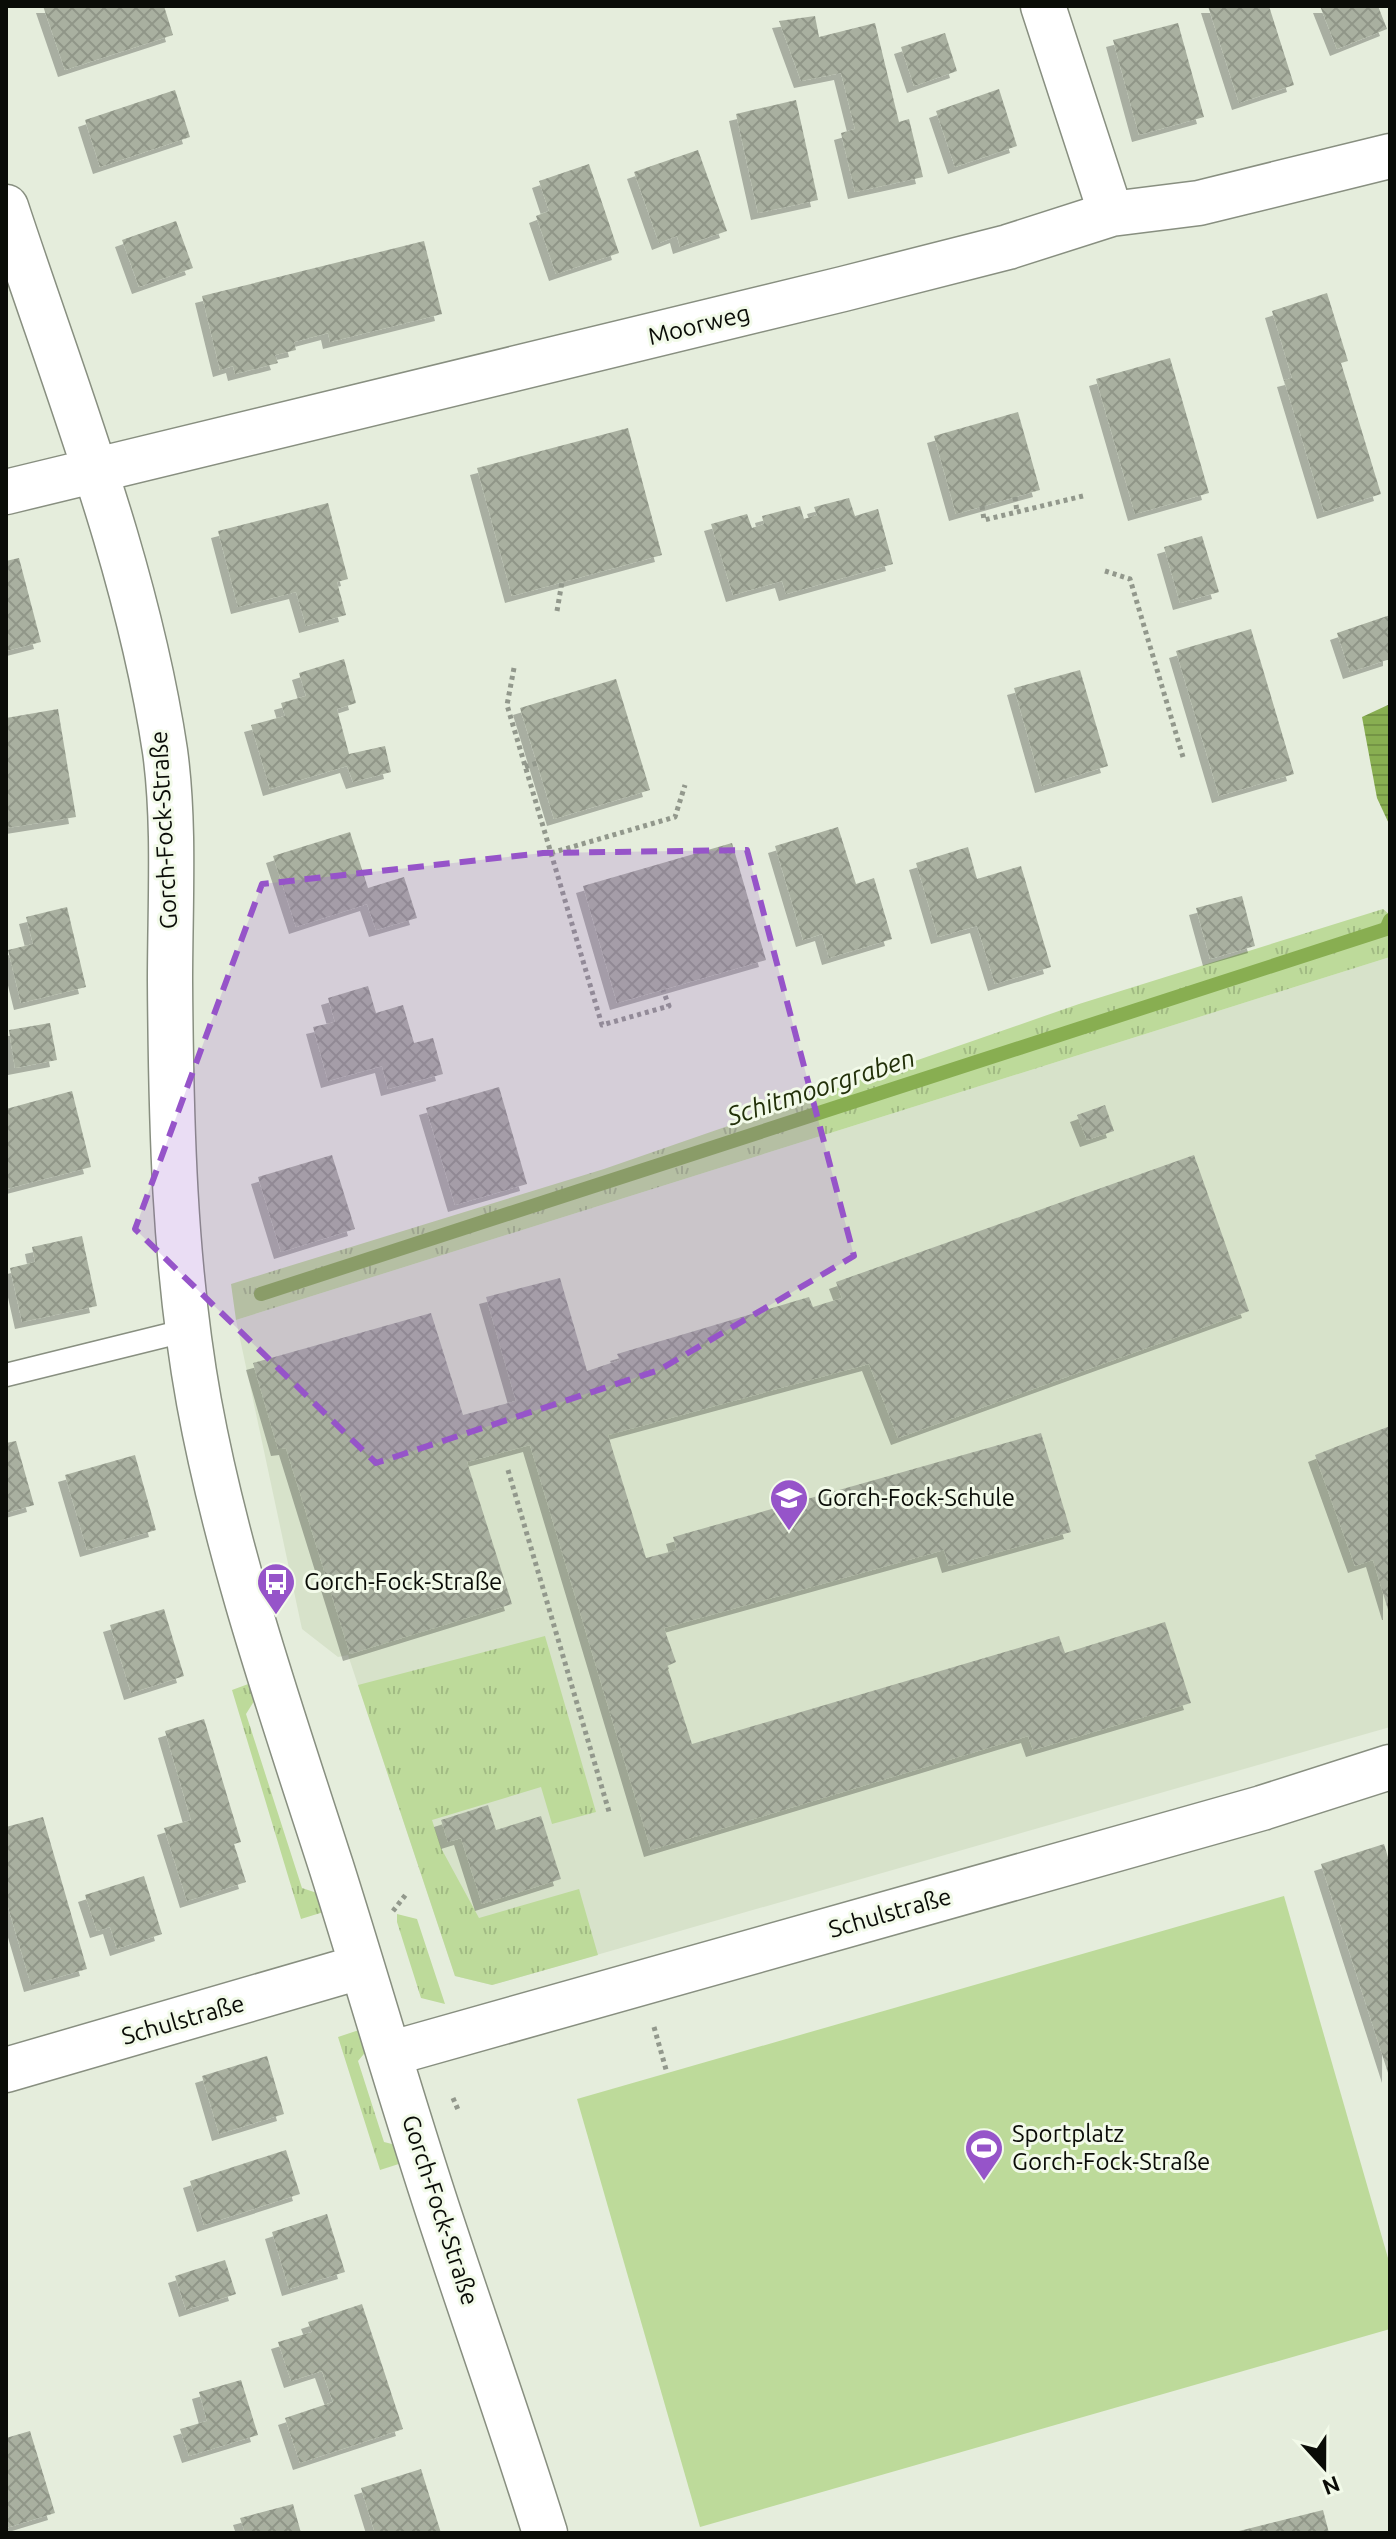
<svg xmlns="http://www.w3.org/2000/svg" width="1396" height="2539" viewBox="0 0 1396 2539" font-family="Ubuntu,sans-serif">
<style>
.built{fill:#d7e2ca}
.grass{fill:url(#grass-tufts)}
.park{fill:#bdda9a}
.water{fill:url(#water-rules)}
.lines{fill:none;stroke-linecap:round;stroke-linejoin:round}
.stream{stroke:#88ae51;stroke-width:14}
.building{fill:url(#building-cross-hatch);filter:url(#shadow)}
.service-casing{stroke:#888f80;stroke-width:25}
.minor-casing{stroke:#888f80;stroke-width:47}
.path{stroke:#92988c;stroke-width:5;stroke-dasharray:4 4;stroke-linecap:butt}
.service{stroke:#fff;stroke-width:22}
.minor{stroke:#fff;stroke-width:44}
.marked{fill:#9654c9;fill-opacity:0.2;stroke:#9654c9;stroke-width:6;stroke-dasharray:16 10;stroke-linejoin:round}
.labels{text-anchor:middle;stroke-width:6;stroke-linejoin:round;paint-order:stroke}
.street-label{font-size:24px;fill:#0a0c07;stroke:#f2fae9}
.poi-label{font-size:24px;fill:#0a0c07;stroke:#f2fae9;text-anchor:start}
.water-label{font-size:26px;font-style:italic;fill:#223009;stroke:#f2fae9}
</style>
<defs>
<pattern id="grass-tufts" width="24" height="20" patternUnits="userSpaceOnUse" patternTransform="scale(2)"><rect width="24" height="20" fill="#bdda9a"/><path d="M3 7l-1-3M5 7V3M7 7l1-3M15 17l-1-3M17 17v-4M19 17l1-3" fill="none" stroke="#a1ba83"/></pattern>
<pattern id="water-rules" width="6" height="5" patternUnits="userSpaceOnUse" patternTransform="scale(2)"><rect width="6" height="5" fill="#88ae51"/><path d="M0 2.5h6" fill="none" stroke="#749445"/></pattern>
<pattern id="building-cross-hatch" width="8" height="8" patternUnits="userSpaceOnUse" patternTransform="scale(2)"><rect width="8" height="8" fill="#a9b0a0"/><path d="M0 0l8 8M0 8l8-8" fill="none" stroke="#909688"/></pattern>
<filter id="shadow"><feDropShadow dx="-7" dy="7" stdDeviation="0" flood-color="#0004"/></filter>
</defs>
<rect width="100%" height="100%" fill="#e5eddc"/>
<path class="built" d="M1390,957V1727L492,1985L455,1976L348,1655L338,1657L302,1629L236,1320Z"/>
<path class="grass" d="M1383,909L1390,915V957L236,1320L231,1284L604,1169L1079,1004Z
M545,1636L596,1812L552,1824L541,1787L432,1820L441,1848L479,1918L579,1889L598,1955L492,1985L455,1976L358,1685Z
M251,1683L256,1698L246,1714L302,1888L326,1896L330,1910L301,1919L232,1690Z
M397,1914L417,1919L445,2004L421,1998L397,1922Z
M362,2029L368,2049L358,2061L384,2142L400,2146L405,2162L380,2170L338,2037Z"/>
<path class="park" d="M1284,1896L1390,2265V2329L700,2527L577,2099Z"/>
<path class="water" d="M1390,704V826L1377,798L1362,717Z"/>
<g class="lines">
<path class="stream" d="M261,1294L1386,929L1390,920"/>
</g>
<path class="building" d="M43,6H164L173,35L65,70Z
M1208,6H1269L1294,85L1239,103Z
M1320,6H1378L1387,29L1337,49Z
M815,16L819,37L875,23L899,122L909,119L923,177L855,192L841,133L855,129L841,73L801,81L779,21Z
M1178,23L1204,117L1139,135L1113,40Z
M945,33L957,71L914,86L901,47Z
M999,89L1017,146L955,167L936,111Z
M175,90L190,137L100,167L85,120Z
M796,100L818,200L758,213L736,114Z
M698,150L727,231L680,247L677,236L659,243L634,172Z
M589,164L619,253L556,274L536,216L549,211L539,181Z
M176,221L193,268L139,287L122,240Z
M424,241L442,314L330,342L328,333L294,342L296,350L275,355L278,363L235,374L233,366L220,370L202,296Z
M1327,293L1348,361L1341,363L1381,494L1324,512L1284,380L1292,378L1272,311Z
M1170,358L1209,493L1135,514L1096,379Z
M1018,412L1040,490L956,514L934,436Z
M628,428L662,555L512,596L477,468Z
M849,498L855,516L878,509L893,564L786,594L782,581L733,595L711,524L747,514L752,528L764,524L762,516L800,506L804,519L817,515L814,507Z
M328,503L348,579L337,582L346,615L306,626L296,592L238,607L218,531Z
M1202,536L1219,592L1180,603L1164,547Z
M19,558L41,642L6,651V561Z
M1390,615V659L1350,672L1337,633Z
M1251,629L1294,774L1219,796L1176,651Z
M344,659L356,703L337,709L349,754L385,746L391,772L353,782L347,766L270,789L251,725L285,716L281,703L306,696L299,673Z
M1080,670L1108,766L1042,786L1014,688Z
M616,679L650,790L554,819L520,708Z
M58,709L76,817L7,828L6,718Z
M838,827L856,884L874,878L892,939L829,958L822,934L803,940L775,846Z
M350,832L368,888L404,877L417,918L376,930L367,904L296,927L273,856Z
M732,843L766,960L617,1003L583,886Z
M968,847L977,879L1021,866L1051,967L995,984L977,926L938,937L916,863Z
M1242,896L1255,946L1210,959L1196,908Z
M67,907L86,987L21,1003L8,950L33,944L26,917Z
M368,986L376,1013L403,1005L414,1043L433,1038L443,1074L388,1089L382,1066L328,1081L313,1027L335,1022L328,998Z
M50,1023L57,1060L15,1068L9,1030Z
M499,1087L527,1184L455,1205L426,1108Z
M72,1091L91,1167L6,1189V1109Z
M1105,1105L1114,1131L1087,1140L1077,1115Z
M332,1155L355,1229L281,1252L258,1177Z
M1194,1155L1249,1311L898,1438L869,1364L608,1435L646,1558L677,1550L673,1537L1041,1433L1071,1532L949,1566L944,1550L664,1628L676,1662L667,1666L692,1744L1059,1636L1065,1653L1165,1622L1191,1703L1033,1750L1028,1736L651,1850L530,1445L467,1462L512,1604L350,1654L286,1448L278,1449L253,1363L431,1313L463,1415L516,1401L486,1297L560,1278L587,1371L620,1360L617,1354L809,1297L813,1307L842,1298L836,1282Z
M82,1236L97,1306L22,1322L10,1268L35,1262L32,1247Z
M1390,1426V1613H1389L1373,1560L1355,1566L1315,1455Z
M16,1441L34,1505L6,1513V1443Z
M135,1455L156,1530L87,1550L65,1475Z
M164,1609L184,1676L131,1693L110,1625Z
M204,1719L241,1842L234,1844L246,1882L187,1901L164,1828L191,1820L165,1731Z
M488,1805L496,1830L541,1816L561,1879L482,1904L461,1838L448,1842L441,1820Z
M43,1817L87,1969L31,1985L6,1900V1827Z
M1384,1844L1390,1864L1389,2076L1321,1864Z
M144,1876L162,1934L117,1949L110,1927L97,1931L85,1895Z
M267,2056L284,2114L219,2134L202,2076Z
M286,2150L300,2194L204,2225L190,2181Z
M327,2214L345,2272L289,2289L272,2232Z
M225,2260L236,2294L186,2310L175,2276Z
M362,2304L403,2429L300,2463L285,2418L333,2402L322,2371L291,2381L278,2342L312,2332L308,2322Z
M241,2380L258,2435L189,2456L180,2429L207,2421L199,2392Z
M30,2431L55,2513L6,2528V2438Z
M421,2469L441,2533H375L361,2488Z
M293,2504L301,2533H245L240,2518Z
M1323,2510L1329,2533H1235V2532Z"/>
<g class="lines">
<defs>
<path id="service" d="M6,1375L188,1330"/>
<path id="minor" d="M1043,6L1111,214
M6,207C65,386 137,565 165,751C175,823 170,907 170,981C171,1121 174,1264 199,1402C228,1560 282,1714 331,1866C370,1989 405,2113 446,2235C479,2335 514,2433 545,2533
M6,492L843,289L1008,247L1111,214L1199,203L1390,156
M389,2054L1262,1808L1390,1767
M6,2070L360,1967"/>
</defs>
<use href="#service" class="service-casing"/>
<use href="#minor" class="minor-casing"/>
<path class="path" d="M1015,497L1017,512
M982,506L984,520L1083,496
M1105,571L1130,579L1183,757
M557,611L562,582
M514,668L507,705L602,1025L669,1006L663,990
M525,767L537,763
M551,853L675,817L685,785
M508,1470L610,1815
M393,1911L407,1893
M654,2027L667,2073
M453,2098L459,2112"/>
<use href="#service" class="service"/>
<use href="#minor" class="minor"/>
</g>
<path class="marked" d="M747,850L854,1256L659,1370L376,1463L135,1229L262,884L543,853Z"/>
<defs>
<symbol id="school-pin" viewBox="-11 -11 22 30"><path d="M0 17L-7.5 6A9.5 9.5 0 1 1 7.5 6Z" fill="#9654c9" stroke="#f2fae9"/><path d="M0-5L7-2L0 1L-7-2ZM-4 1L0 2.5L4 1V4Q0 6-4 4Z" fill="#fff"/></symbol>
<symbol id="bus-pin" viewBox="-11 -11 22 30"><path d="M0 17L-7.5 6A9.5 9.5 0 1 1 7.5 6Z" fill="#9654c9" stroke="#f2fae9"/><path d="M-5-6H5V4H4V6H2V4H-2V6H-4V4H-5ZM-3.5-4V0h7V-4ZM-3.5 1.2v1.5H-2V1.2ZM2 1.2v1.5H3.5V1.2Z" fill="#fff"/></symbol>
<symbol id="stadium-pin" viewBox="-11 -11 22 30"><path d="M0 17L-7.5 6A9.5 9.5 0 1 1 7.5 6Z" fill="#9654c9" stroke="#f2fae9"/><path d="M0-5a6.5 5 0 1 0 0 10a6.5 5 0 1 0 0-10ZM-3.5-1.8h7v3.6h-7Z" fill="#fff"/></symbol>
</defs>
<g fill-rule="evenodd">
<use href="#school-pin" x="767" y="1476" width="44" height="60"/>
<use href="#bus-pin" x="254" y="1560" width="44" height="60"/>
<use href="#stadium-pin" x="962" y="2126" width="44" height="60"/>
</g>
<g class="labels">
<g class="street-label">
<text transform="translate(699 325) rotate(-14)" y="8">Moorweg</text>
<text transform="translate(164 830) rotate(-93)" y="8">Gorch-Fock-Straße</text>
<text transform="translate(890 1913) rotate(-16)" y="8">Schulstraße</text>
<text transform="translate(183 2020) rotate(-16)" y="8">Schulstraße</text>
<text transform="translate(440 2210) rotate(72)" y="8">Gorch-Fock-Straße</text>
</g>
<g class="poi-label">
<text x="817" y="1506">Gorch-Fock-Schule</text>
<text x="304" y="1590">Gorch-Fock-Straße</text>
<text x="1012" y="2142">Sportplatz<tspan x="1012" dy="28">Gorch-Fock-Straße</tspan></text>
</g>
<g class="water-label">
<text transform="translate(821 1087) rotate(-18)" y="9">Schitmoorgraben</text>
</g>
</g>
<rect width="1396" height="2539" fill="none" stroke="#0a0c07" stroke-width="16"/>
<g transform="translate(1324 2467) rotate(159)" stroke="#f2fae9" stroke-width="6" paint-order="stroke">
<path d="M0-6L14 30L0 20L-14 30Z" fill="#0a0c07"/>
<text y="-12" font-size="22" font-weight="bold" text-anchor="middle" fill="#0a0c07">N</text>
</g>
</svg>
